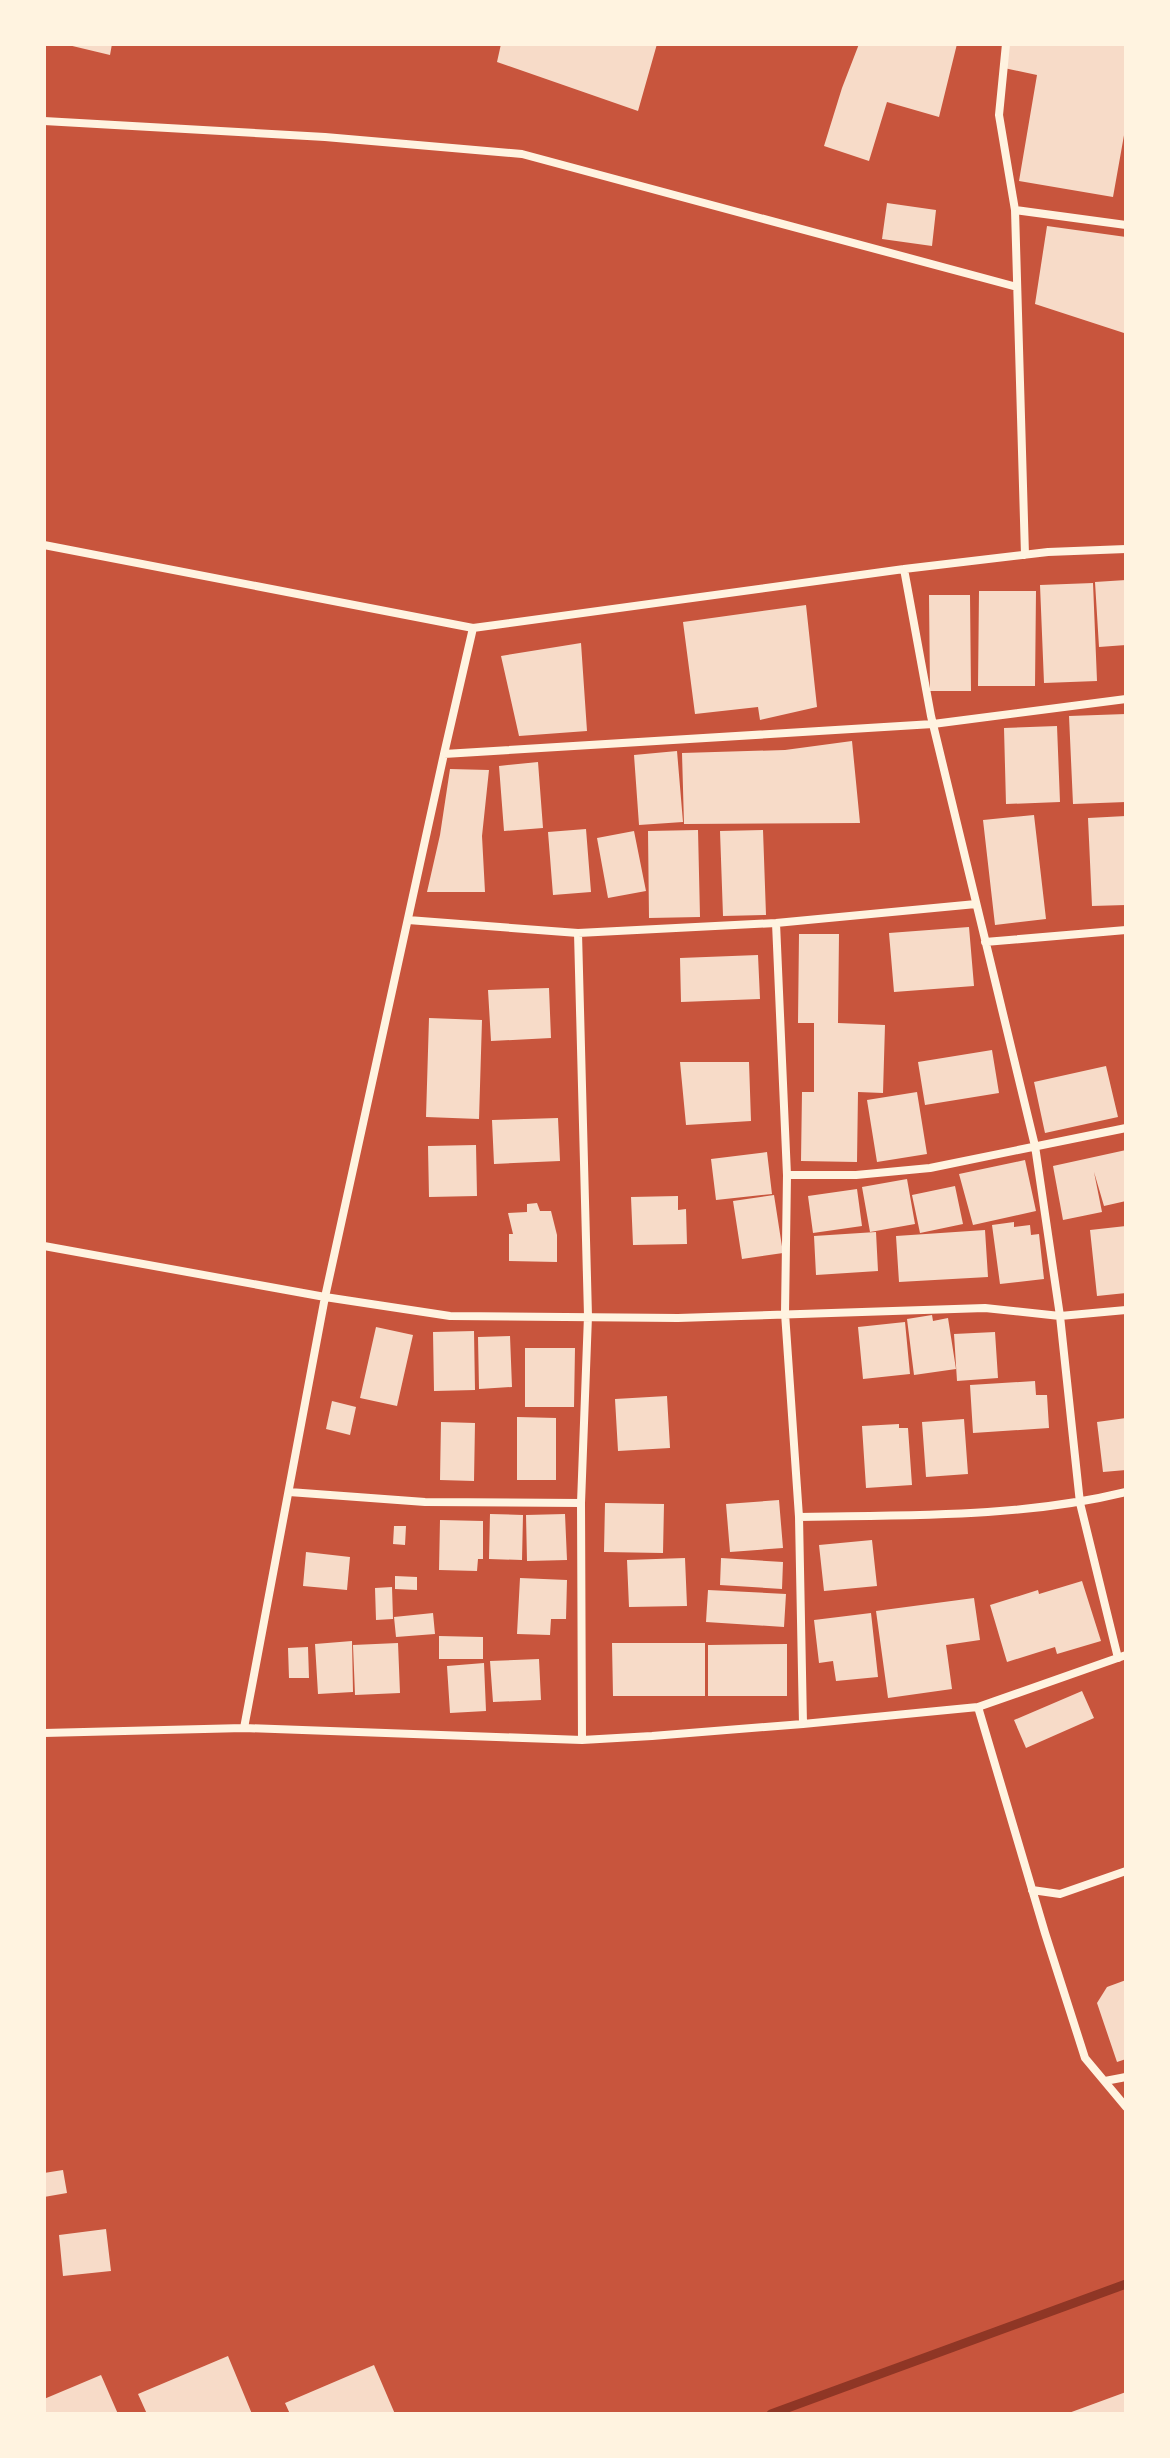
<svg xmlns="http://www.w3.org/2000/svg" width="1170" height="2458" viewBox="0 0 1170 2458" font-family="'Exo 2',sans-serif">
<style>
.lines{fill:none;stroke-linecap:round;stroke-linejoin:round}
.stream{stroke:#8f3625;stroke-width:9}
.building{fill:#f7dbc8}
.minor{stroke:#fff3e0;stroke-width:8}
</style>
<rect width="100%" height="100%" fill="#c8553d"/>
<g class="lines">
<path class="stream" d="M771,2414L1126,2284"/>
</g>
<path class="building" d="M64,44H112L110,55Z
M501,44H657L638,111L497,62Z
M859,44H957L939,117L887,102L869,161L824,146L842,88Z
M1006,44H1126V124L1113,197L1019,181L1037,75L1004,68Z
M887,203L936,210L932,246L882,239Z
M1047,226L1126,237L1124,333L1035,304Z
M1126,580V645L1099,647L1095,582Z
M1093,583L1097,681L1044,683L1040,585Z
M979,591H1036L1035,686H978Z
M929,595H970L971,691H930Z
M806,605L817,707L760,720L758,707L695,714L683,622Z
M581,643L587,731L519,736L501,656Z
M1126,714V802L1073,804L1069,716Z
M1057,726L1060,802L1006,804L1004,728Z
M852,741L860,823L684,824L682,753L785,750Z
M677,751L683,822L639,825L634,755Z
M538,762L543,828L504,831L499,766Z
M450,769L489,770L482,836L485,892H427L440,835Z
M1034,815L1046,919L995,925L983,820Z
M1126,816V905L1092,906L1088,818Z
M586,829L591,892L553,895L548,832Z
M698,830L700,917L649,918L648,831Z
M763,830L766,915L723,916L720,831Z
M634,831L646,891L608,898L597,838Z
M969,927L974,986L894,992L889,933Z
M799,934H839L838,1023L885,1025L883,1093L858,1092L857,1162L801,1161L802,1092H814V1023H798Z
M758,955L760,999L681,1002L680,958Z
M549,988L551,1038L491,1041L488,990Z
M429,1018L482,1020L479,1119L426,1117Z
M992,1050L999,1093L925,1105L918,1062Z
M680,1062H749L751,1121L686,1125Z
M1106,1066L1118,1117L1045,1133L1034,1082Z
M917,1092L927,1154L877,1162L867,1100Z
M558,1118L560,1161L494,1164L492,1120Z
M476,1145L477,1196L429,1197L428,1146Z
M1126,1150V1201L1104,1206L1094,1172L1102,1212L1063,1220L1053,1166Z
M767,1152L772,1194L716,1200L711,1159Z
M1025,1160L1036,1211L973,1225L959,1174Z
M907,1179L915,1224L870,1232L862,1187Z
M955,1186L963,1224L920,1233L912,1195Z
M857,1189L862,1226L813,1233L808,1196Z
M774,1195L783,1253L742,1259L733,1201Z
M678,1196V1210L686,1209L687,1244L633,1245L631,1197Z
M537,1203L540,1211H551L557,1235V1262L509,1261V1234H513L508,1213L527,1212V1204Z
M1014,1222V1227L1030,1225L1031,1235L1039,1234L1044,1279L1000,1284L992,1225Z
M1126,1226V1293L1097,1296L1090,1230Z
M985,1230L988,1277L899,1282L896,1236Z
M876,1232L878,1271L816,1275L814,1236Z
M932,1315L933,1321L948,1318L956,1369L914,1375L907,1319Z
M905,1322L910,1374L863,1379L858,1327Z
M376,1327L413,1335L397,1406L360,1398Z
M474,1331L475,1390L434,1391L433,1332Z
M995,1332L998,1378L957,1381L954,1334Z
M510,1336L512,1387L479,1389L478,1337Z
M525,1348H575L574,1407H525Z
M1035,1381L1036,1395H1047L1049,1428L973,1433L970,1385Z
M667,1396L670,1448L618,1451L615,1399Z
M332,1401L356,1407L350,1435L326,1429Z
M517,1417L556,1418V1480H517Z
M1126,1418V1470L1103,1472L1097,1422Z
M964,1419L968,1474L926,1477L922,1422Z
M441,1422L475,1423L474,1481L440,1480Z
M899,1424V1428H908L912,1485L866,1488L862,1426Z
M779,1500L783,1548L730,1552L726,1504Z
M605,1503L664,1504L663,1553L604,1552Z
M490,1514L523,1515L522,1560L489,1559Z
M565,1514L567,1560L527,1561L526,1515Z
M440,1520L483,1521V1559H478L477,1571L439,1570Z
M394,1526H406L405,1545L393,1544Z
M872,1540L877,1586L824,1591L819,1545Z
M306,1552L350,1557L347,1590L303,1586Z
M685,1558L687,1606L629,1607L627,1560Z
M721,1558L783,1562L782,1589L720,1585Z
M395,1576L417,1577V1590L395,1589Z
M520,1578L567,1580L566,1619H551L550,1635L517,1634Z
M1082,1581L1101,1641L1057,1654L1055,1647L1007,1662L990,1605L1038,1590L1039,1594Z
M392,1587L393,1619L376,1620L375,1588Z
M708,1590L786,1594L784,1627L706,1622Z
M974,1598L980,1640L946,1645L952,1689L888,1698L876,1611Z
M433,1613L435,1634L396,1637L394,1617Z
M871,1613L878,1677L836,1681L833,1661L819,1663L814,1620Z
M439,1636L483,1637V1659H439Z
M352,1641L353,1692L318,1694L315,1644Z
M398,1643L400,1693L355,1695L353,1645Z
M612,1643H705V1696H613Z
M787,1644V1696H708V1645Z
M308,1647L309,1678H289L288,1648Z
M539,1659L541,1700L493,1702L490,1661Z
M484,1663L486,1711L450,1713L447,1666Z
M1082,1691L1094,1718L1026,1748L1014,1720Z
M1126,1980V2059L1117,2062L1097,2003L1107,1987Z
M63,2170L67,2193L44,2197V2173Z
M106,2229L111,2271L63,2276L59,2235Z
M228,2356L252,2414H147L138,2394Z
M374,2365L395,2414H290L285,2403Z
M101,2375L118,2414H44V2399Z
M1126,2392V2414H1066Z"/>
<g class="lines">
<path class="minor" d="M1006,44L999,115L1015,210L1126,225
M44,121L325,137L522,154L1017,287
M1015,210L1025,555
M44,545L473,628L444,754
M904,569L931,716L1035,1146L1060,1316L1080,1503L1118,1658
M473,628L904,569L1048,552L1126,549
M408,920L578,933
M776,923L787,1175L785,1313L799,1517L803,1724
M985,942L1126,930
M787,1175H856L930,1168L1126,1128
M44,1246L325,1297L450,1316L678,1318L985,1308L1060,1316L1126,1310
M289,1492L425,1502L581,1503
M799,1517C907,1515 1020,1518 1126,1492
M978,1707L1045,1933L1085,2058L1126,2107
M244,1728L325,1297L444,754L933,724L1126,699
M44,1733L244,1728L582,1740L652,1736L803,1724L978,1707L1126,1655
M582,1740L581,1503L588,1316L578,933L776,923L976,904
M1032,1890L1060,1894L1126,1871
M1105,2081L1126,2077"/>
</g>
<rect width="1170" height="2458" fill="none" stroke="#fff3e0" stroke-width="92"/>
</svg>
